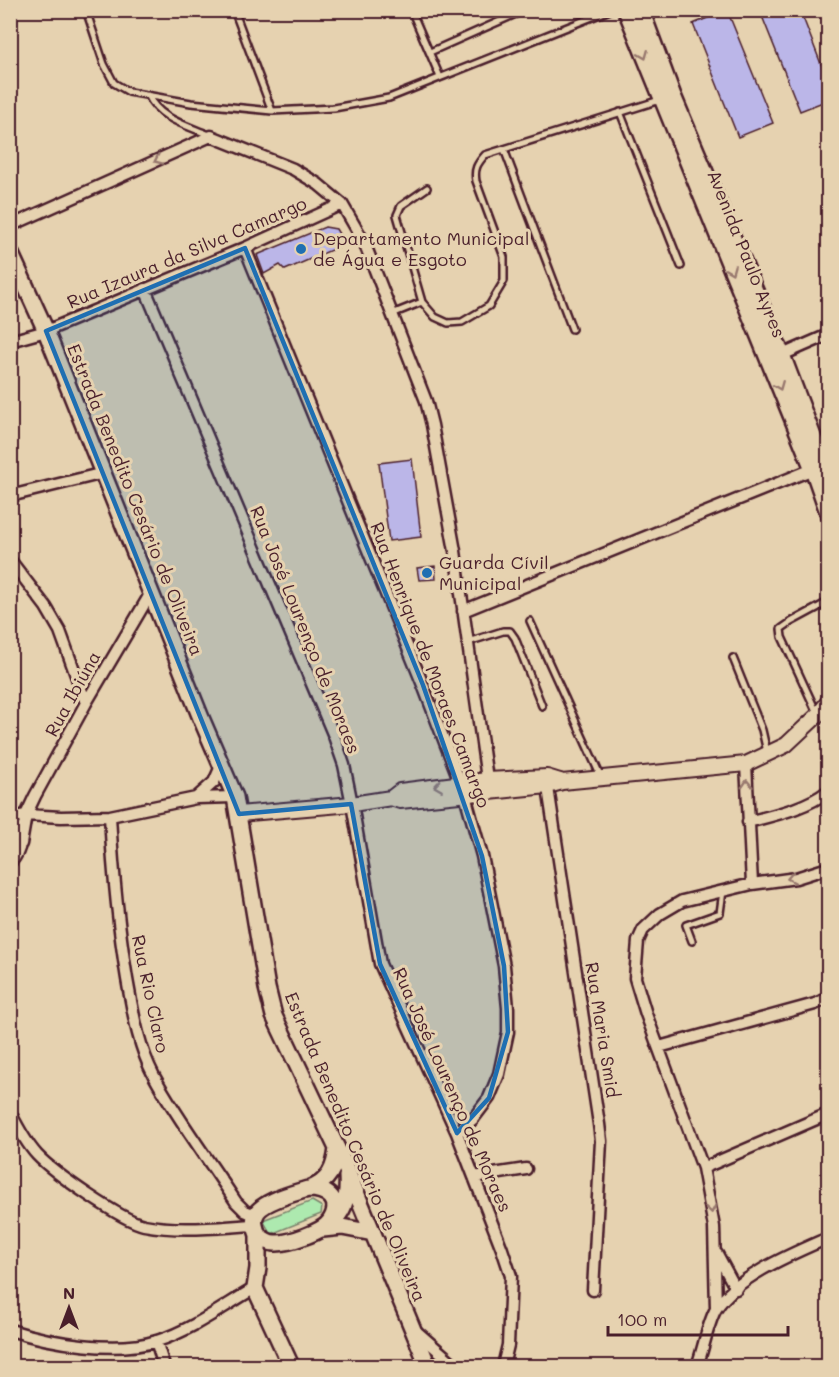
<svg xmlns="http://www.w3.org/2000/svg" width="839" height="1377" viewBox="0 0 839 1377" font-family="Mali,sans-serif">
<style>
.green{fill:#ade9af;stroke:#7c846d;stroke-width:1.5}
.building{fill:#bbb6e8;stroke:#4a1f2b;stroke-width:1.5}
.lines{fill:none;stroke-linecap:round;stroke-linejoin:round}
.service-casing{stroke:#4a1f2b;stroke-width:10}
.minor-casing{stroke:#4a1f2b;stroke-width:15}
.tertiary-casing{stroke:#4a1f2b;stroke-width:18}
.secondary-casing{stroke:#4a1f2b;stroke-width:20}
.service{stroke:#e6d2b0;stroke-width:5}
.minor{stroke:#e6d2b0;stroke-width:10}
.tertiary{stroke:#e6d2b0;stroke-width:14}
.secondary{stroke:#e6d2b0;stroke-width:15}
.oneway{stroke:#98786e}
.marked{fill:#1f6fb2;fill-opacity:0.2;stroke:#1f6fb2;stroke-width:4.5;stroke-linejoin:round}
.poi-dot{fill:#1f6fb2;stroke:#e6d2b0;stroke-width:2}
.labels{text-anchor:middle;stroke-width:6;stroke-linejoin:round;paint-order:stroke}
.poi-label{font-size:18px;fill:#4a1f2b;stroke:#e6d2b0;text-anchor:start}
.street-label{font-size:18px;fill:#4a1f2b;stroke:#e6d2b0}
</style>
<rect width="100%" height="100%" fill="#e6d2b0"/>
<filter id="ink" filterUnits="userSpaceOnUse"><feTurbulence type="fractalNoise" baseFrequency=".0167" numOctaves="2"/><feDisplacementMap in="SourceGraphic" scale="12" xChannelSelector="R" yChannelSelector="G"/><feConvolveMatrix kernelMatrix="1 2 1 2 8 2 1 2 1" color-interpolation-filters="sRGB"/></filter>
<g filter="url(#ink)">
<path class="green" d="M312,1201L322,1207L321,1214L271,1234L263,1220Z"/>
<path class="building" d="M727,10L773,123L738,137L693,24Z
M764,10H800L828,82V100L800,111L762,16L766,14Z
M325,227L336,229L345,244L285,270L280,265L264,274L257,255Z
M412,459L421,537L389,541L379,463Z
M435,566L436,579L419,580L417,568Z"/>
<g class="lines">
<defs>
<path id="service" d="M86,10L104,64L114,83L129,92L191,103L272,111L334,108L389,98L610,10
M234,10L272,111
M411,10L440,77
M430,52L525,10
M148,95C159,119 186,125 209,135
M620,112L681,266
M504,149L572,329
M427,188L401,206L397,215L422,302L435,317L448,323L462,322L489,306L504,281V257L476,181C474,169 477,164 485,155L660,100
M392,314L422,302
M530,621L601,777
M468,642L503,631H510L515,638L542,706
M733,658L762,730L767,752
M817,713L782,637L781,629L791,622L828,602
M692,941L686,925L720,913L723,891"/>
<path id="minor" d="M10,226L211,136L293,169L318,184L342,204L364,242L426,401L432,425L455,551L488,786
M245,248L423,685L465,795L482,856L504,966L508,1008V1032L499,1074L489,1098L473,1119L457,1133
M145,289L334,736L344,765L352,804L380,964L457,1133L502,1249L511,1276L508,1345L503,1366
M10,341L46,331L245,248L342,204
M782,355L828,335
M10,496L104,473
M10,560L46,607L60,631L86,703
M463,611L813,469
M746,764L752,884
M547,781L599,1124L601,1141L593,1290
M196,798L214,782L222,764
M110,816C113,871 118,925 127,979C133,1012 138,1046 154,1076C178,1120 209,1160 236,1202L245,1211L255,1215
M10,818L26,815L61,817L110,816L196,798L235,797
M10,822C25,834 22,850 10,863
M748,822C774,815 807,808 828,791
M21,844L26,815L35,796L86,703L152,591
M659,1047L815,1004L828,998
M10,1112C17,1126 27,1144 37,1155C54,1173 121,1220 144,1225C181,1232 218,1227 254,1225
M703,1168L828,1114
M474,1177L526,1169
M717,1254L736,1289
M716,1309L714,1227L703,1168L646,1014L635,978L638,941L643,930L660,914L682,901L752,884L796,878L828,868
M10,1330C51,1343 116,1354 157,1341C192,1330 224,1306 255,1288
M416,1331L456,1366
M156,1341L164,1366
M697,1366C703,1351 708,1322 716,1309C737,1276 794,1253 828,1238"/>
<path id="tertiary" d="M391,798L400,801L548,786L562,782L746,764L786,745L818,715L828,702
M239,814L352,804L391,798L400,791L487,780L547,777L560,781"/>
<path id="secondary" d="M626,10L813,469L828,512
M641,10L673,96L782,355L828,476
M10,252L46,331L201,718L235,797L267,988L274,1016L343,1161L428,1366
M308,1189C328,1189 343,1201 330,1221C323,1232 287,1244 275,1243C268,1243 263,1239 258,1235C256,1229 253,1223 255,1217C258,1202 295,1193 308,1189Z
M309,1189C329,1182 335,1168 337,1148
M333,1220C347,1210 348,1191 347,1176
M323,1229L342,1227L373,1233
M258,1235V1268L255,1288L291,1366"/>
</defs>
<use href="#service" class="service-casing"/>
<use href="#minor" class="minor-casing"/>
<use href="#tertiary" class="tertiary-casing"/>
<use href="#secondary" class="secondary-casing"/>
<use href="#service" class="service"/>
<use href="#minor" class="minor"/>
<use href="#tertiary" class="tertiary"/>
<use href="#secondary" class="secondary"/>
</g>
<defs><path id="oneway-chevron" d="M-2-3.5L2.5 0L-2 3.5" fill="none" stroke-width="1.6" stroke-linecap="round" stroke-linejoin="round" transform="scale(1.5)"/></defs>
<g class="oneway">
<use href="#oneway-chevron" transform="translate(644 55) rotate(68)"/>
<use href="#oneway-chevron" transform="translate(158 160) rotate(156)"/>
<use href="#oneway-chevron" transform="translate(731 270) rotate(68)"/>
<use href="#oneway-chevron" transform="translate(779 386) rotate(68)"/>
<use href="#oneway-chevron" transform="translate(747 784) rotate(-93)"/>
<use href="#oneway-chevron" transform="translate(438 786) rotate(172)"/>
<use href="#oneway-chevron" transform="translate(791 878) rotate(169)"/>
<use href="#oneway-chevron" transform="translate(711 1209) rotate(80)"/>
</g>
</g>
<path class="marked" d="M245,248L423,685L482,856L504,966L508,1032L489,1098L457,1133L380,964L351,804L239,814L46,331Z"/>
<g class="poi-dot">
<circle cx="301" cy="249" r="6"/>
<circle cx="427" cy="573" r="6"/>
</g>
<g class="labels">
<g class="poi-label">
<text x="313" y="245">Departamento Municipal<tspan x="313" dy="21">de Água e Esgoto</tspan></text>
<text x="439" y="569">Guarda Cívil<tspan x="439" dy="21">Municipal</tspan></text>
</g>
<g class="street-label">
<text transform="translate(187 253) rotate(-23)" y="6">Rua Izaura da Silva Camargo</text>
<text transform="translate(746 254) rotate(68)" y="6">Avenida Paulo Ayres</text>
<text transform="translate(135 500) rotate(68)" y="6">Estrada Benedito Cesário de Oliveira</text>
<text transform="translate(305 630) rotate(68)" y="6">Rua José Lourenço de Moraes</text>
<text transform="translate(430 665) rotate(69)" y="6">Rua Henrique de Moraes Camargo</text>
<text transform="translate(73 694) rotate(-61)" y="6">Rua Ibiúna</text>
<text transform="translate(150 994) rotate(78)" y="6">Rua Rio Claro</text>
<text transform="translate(602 1030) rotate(81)" y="6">Rua Maria Smid</text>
<text transform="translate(452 1090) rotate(66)" y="6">Rua José Lourenço de Moraes</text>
<text transform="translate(355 1147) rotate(67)" y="6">Estrada Benedito Cesário de Oliveira</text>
</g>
</g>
<rect width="839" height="1377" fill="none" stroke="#e6d2b0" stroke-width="36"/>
<rect x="18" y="18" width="803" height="1341" fill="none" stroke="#4a1f2b" stroke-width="2" filter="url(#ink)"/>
<g transform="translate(69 1308)" stroke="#e6d2b0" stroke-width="4.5" paint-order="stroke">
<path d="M0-4.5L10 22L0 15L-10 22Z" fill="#4a1f2b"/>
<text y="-9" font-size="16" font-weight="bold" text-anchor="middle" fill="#4a1f2b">N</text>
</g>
<path d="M608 1326v9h180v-9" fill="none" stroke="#4a1f2b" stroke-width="3"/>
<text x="617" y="1326" font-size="18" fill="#4a1f2b" stroke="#e6d2b0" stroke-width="4.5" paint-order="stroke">100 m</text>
</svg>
